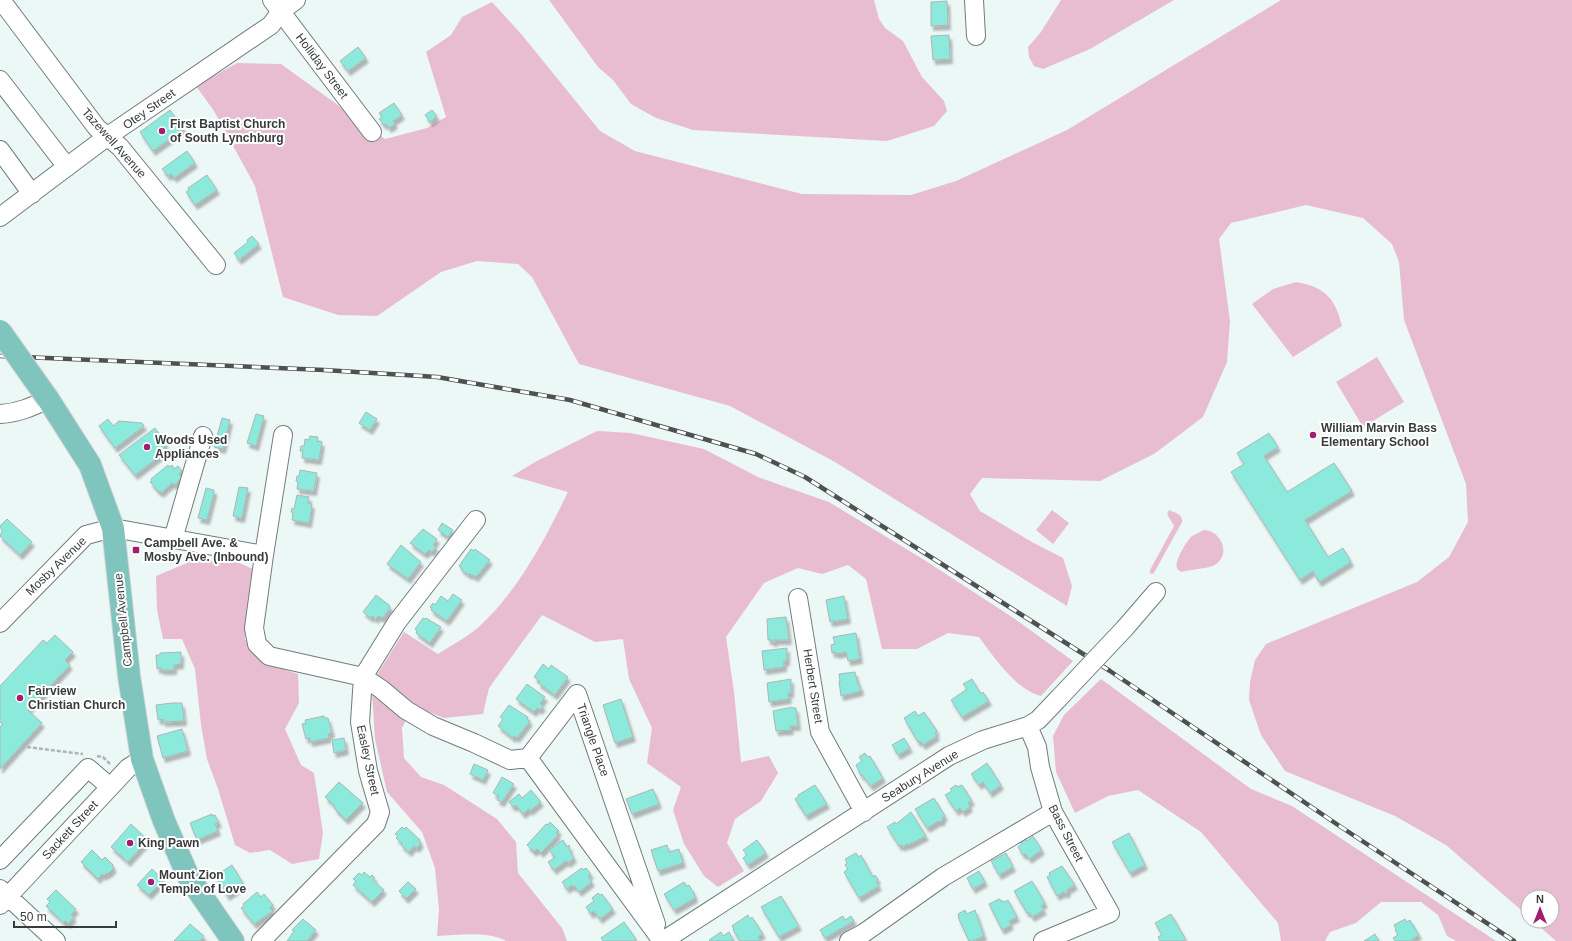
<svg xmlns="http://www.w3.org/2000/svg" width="1572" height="941" viewBox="0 0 1572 941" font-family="Arial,sans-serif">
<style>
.green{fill:#e8bdd1}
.building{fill:#8ceadd;stroke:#abb7b5;filter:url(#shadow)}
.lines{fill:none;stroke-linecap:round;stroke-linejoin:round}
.minor-casing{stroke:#727c7a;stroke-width:20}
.major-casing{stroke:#d3d4d4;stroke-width:24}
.path{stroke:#adb6b5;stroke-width:2.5;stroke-dasharray:4 2;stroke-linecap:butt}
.minor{stroke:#fff;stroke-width:18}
.major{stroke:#7fc4bd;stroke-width:22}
.rail-casing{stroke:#4d5251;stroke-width:4.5}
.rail{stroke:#fff;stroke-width:3;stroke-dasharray:9;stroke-linecap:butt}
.minor-bridge-casing{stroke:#727c7a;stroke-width:20;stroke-linecap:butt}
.major-bridge-casing{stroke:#d3d4d4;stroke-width:24;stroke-linecap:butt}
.minor-bridge{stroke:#fff;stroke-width:18}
.major-bridge{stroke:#7fc4bd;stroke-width:22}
.poi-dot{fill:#a11e6e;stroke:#fff;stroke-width:1.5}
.labels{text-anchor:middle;stroke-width:4;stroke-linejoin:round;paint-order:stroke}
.street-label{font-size:12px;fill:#373c3b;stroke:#fff}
.poi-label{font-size:12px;font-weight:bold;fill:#373c3b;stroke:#fff;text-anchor:start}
</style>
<defs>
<filter id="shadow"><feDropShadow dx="2.5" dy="4.5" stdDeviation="1" flood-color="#0004"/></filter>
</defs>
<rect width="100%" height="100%" fill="#ecf8f6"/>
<path class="green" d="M549,0H874L879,19L885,28L903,41L922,77L944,101L947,111L934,126L887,141L693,130L656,118L631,104L613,80L598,67Z
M1061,0H1174L1090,49L1043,69L1034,66L1029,57L1028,47L1041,32Z
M1281,0H1572V941H1556L1533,921H1552V897H1528V916L1446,845L1395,816L1285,771L1261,735L1249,700L1250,682L1255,660L1266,644L1417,582L1449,557L1468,522L1466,484L1404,320L1399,262L1392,244L1363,218L1306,205L1231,223L1219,239L1230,321L1227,362L1203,417L1154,454L1100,481L982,478L970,494L980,511L1032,542L1063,558L1072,586L1067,606L835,462L730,406L579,364L532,277L518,264L477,261L441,272L377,316L338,315L283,297L255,186L214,111L196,86L237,63L281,64L385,139L427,128L446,117L426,52L451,35L462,17L492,2L522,35L600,131L635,151L802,194L911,195L956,181L1067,130Z
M1296,282C1325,287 1335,298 1342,326L1293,357L1252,304L1273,289Z
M1377,357L1404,402L1363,427L1336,382Z
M597,431L631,433L704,449L758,477L829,502L926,561L1015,619L1073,661L1041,696C1015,689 994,657 979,637L948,633L917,649H882L866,579L848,565L822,574L798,568L764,583L726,637L734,692L741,762L769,756L778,773L761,801L735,819L727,843L744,871L718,887L704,876L684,844L673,810L681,787L647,763L652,728L629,679L623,639L595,642L542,615L489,688L483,714L444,718L408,704L376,676L404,632L438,654C452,645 469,636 481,625C520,588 545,539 568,492L512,476L535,462Z
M1052,510L1069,523L1053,544L1036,530Z
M1169,510C1175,513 1183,514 1182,522L1154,573L1152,574L1150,573V570L1174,526L1167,514Z
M1204,530C1221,531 1231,553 1216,564C1210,569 1191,569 1182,572C1180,571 1178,571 1177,568C1174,562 1187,540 1192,536C1196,534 1200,532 1204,530Z
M192,561H235L255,570L245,639L263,663L298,674L299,703L285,729L301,765L314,773L323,833L319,859L292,864L270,850L250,853L235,845L218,789L207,759L201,725L195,669L182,639H163L157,610L156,576Z
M1101,679L1251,789L1292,806L1496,941H1456L1447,936L1438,915L1421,902H1381L1356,923L1330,932L1325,941H1281L1278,923L1201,832L1138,790L1108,796L1075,813L1056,772L1053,736L1064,715Z
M372,692L408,716L402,728L404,758L421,777L444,785L497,819L516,842L518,873L562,928L567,941H506C488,931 457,935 437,936L439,910L435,868L422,832L387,792L375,739Z"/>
<path class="building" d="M947,1L948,25L931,26V2Z
M949,35L950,59L933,60L931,36Z
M358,47L366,58L348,71L340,61Z
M394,103L402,115L393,121L395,124L389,128L386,124L384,125L379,119L382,117L379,113Z
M170,110L184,129L153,151L140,132Z
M432,110L437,116L430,122L425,115Z
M187,151L195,163L174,178L171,174L168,176L162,169Z
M207,175L217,190L195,205L186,192L189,190L188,188Z
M252,236L259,244L239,260L234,253L248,242L247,240Z
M366,412L377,419L370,430L359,423Z
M256,414L264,416L256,446L247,443Z
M222,418L230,420L223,449L214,447Z
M108,419L113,426L119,421L142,423L144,426L115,448L99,426Z
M155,428L165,442L164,453L135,475L119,455Z
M1269,433L1278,447L1264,456L1287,492L1334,463L1352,491L1305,520L1328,557L1343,548L1351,562L1319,582L1313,571L1300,580L1231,472L1244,464L1237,453Z
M310,436L318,437L317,441L322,442L319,460L302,458L303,451H300L301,446H304L305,439L309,440Z
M168,465L170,467L172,465L174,469L178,466L182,471L179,474L182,478L174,485L172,483L161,493L160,491L159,492L150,482L152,481L151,479Z
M300,470L317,473L314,491L297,489L298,482L296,481L297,476H299Z
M239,487L248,488L242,518L233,516Z
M206,488L214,490V493L207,520L198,518Z
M297,495L309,497L308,503L312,504L309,523L292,520L293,513L291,512L292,508L294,509Z
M7,519L32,542L20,555L0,536L2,531L0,526Z
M442,523L453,530L448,537L438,530Z
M423,529L437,539L433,545L436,547L432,552L429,550L425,554L410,543Z
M401,545L421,562L408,579L387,564Z
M471,549L474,551L475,549L490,560L476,577L470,574L469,575L461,569V568L459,566Z
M453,594L462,600L447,621L431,610L432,608L430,607L433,603L435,605L441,596L448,601Z
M376,595L389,605L390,608L383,618L378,616L376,619L372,616L371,618L363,612Z
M844,596L848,619L830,622L826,600Z
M786,617L789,640H774L775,642H772V640H768L767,619Z
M423,618L425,619L426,618L441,627L430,643L416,633L417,631L415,629Z
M856,633L860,659L848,661L846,652L836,654V652L832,653L831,645L835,644L833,637Z
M55,635L73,652L65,660L70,665L28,710L42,723L0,769V727L3,724L0,722V686L43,640L47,643Z
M787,648V661H784V667L764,670L762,651Z
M181,652V664L174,665V670H161V668L157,669L156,655H160V653Z
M543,664L549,669L551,665L568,677L555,695L538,683L540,681L534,677Z
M855,672L858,685H860L861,691L841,696L839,681H840L839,674Z
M791,679V693H788L789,699L769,702L767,683Z
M972,679L981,694L983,692L989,701L962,717L951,700L967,689L963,684Z
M527,684L545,697L540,704L543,706L540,710L537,708L534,712L516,699Z
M621,699L633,737L615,743L603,705Z
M172,703H182L184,721L163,722V719L158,720L156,705Z
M509,705L528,717L527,719L530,721L517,738L514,736L513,738L498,726L503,719L500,717Z
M792,707L793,708H796L798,726H790L791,730L776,731L773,711Z
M915,711L918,716L924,712L937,731L935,732L937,736L923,745L920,741L918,742L904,718Z
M324,716L325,718H328L332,733L328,734L329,738L310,742V738L306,739L302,724L306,723L305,720Z
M182,729L188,751L163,758L157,736Z
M344,738L346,750L334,753L332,740Z
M904,738L910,748L898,755L892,745Z
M865,753L868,757L870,756L883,778L871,786L862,775L861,776L856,765L862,761L859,757Z
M987,763L1001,785L990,793L983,782L979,785L971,774Z
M474,764L488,770L483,780L470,774Z
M502,777L514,784L502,802L497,800L499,796L493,793Z
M339,782L363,803L346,820L334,808L335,806L325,797Z
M815,785L827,804L806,816L795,799L799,796L798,795Z
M956,785L957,787L962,785L972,801L968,803L970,807L963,812L960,808L956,811L945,795L952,791L950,789Z
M653,789L659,804L632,814L626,799Z
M531,790L541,802L530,811L529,809L523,814L516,805L513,807L509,802L519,794L522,798Z
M934,798L945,816L942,818L943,820L940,822L939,821L927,828L915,809Z
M911,812L926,836L908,845L907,844L903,847L902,845L899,846L887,827L895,822L896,824Z
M212,814V816L215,815L219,823L215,824L218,831L197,840L190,823Z
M550,822L559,831L556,833L558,835L541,853L537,849L534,852L527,845L546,824L548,825Z
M131,824L148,840L128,862L111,847Z
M402,827L405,829L406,827L420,840L419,841L421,843L417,848L414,846L409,852L401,845L402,843L396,838L398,836L395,834Z
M1129,833L1145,865L1130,873L1112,842Z
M1033,836L1042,850L1029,859L1026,854L1023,855L1018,847L1022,843L1021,842L1026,839L1027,841Z
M563,840L567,847L569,845L570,848L569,849L574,858L568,863L566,861L554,870L548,862L555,857L549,850Z
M757,840L766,853L748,865L743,858L747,855L743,850Z
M667,845L669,852L679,849L683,863L658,871L651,850Z
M92,850L102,860L105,857L113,865L112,866L114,868L108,874L107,873L104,876L102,874L98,879L81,862Z
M856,853L859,857L861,855L873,877L875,875L878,879L876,881L879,886L859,898L844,872L848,869L845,865L847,863L845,859Z
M1006,853L1013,867L999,875L991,861Z
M232,865L244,885L227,896L215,876Z
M1062,866L1075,885L1067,890L1068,892L1065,894L1064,892L1057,896L1047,877L1050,875L1049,873Z
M582,868L583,870L586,868L591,874L588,876L592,882L579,892L575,886L573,887L572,885L567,889L562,882Z
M152,869L164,880L149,895L137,885Z
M979,871L985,882L973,889L967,878Z
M364,872L370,877L372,875L375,878L373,880L384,890L372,902L353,885L356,881L353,879L359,873L362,875Z
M1032,881L1045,903L1041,906L1044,910L1032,917L1029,912L1027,913L1014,891Z
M408,882L416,889L406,899L399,891Z
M684,882L687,886L689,885L695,895L694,896L695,898L674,910L664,894Z
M56,890L76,909L71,915L74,917L68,924L65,921L64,923L46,906L50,902L47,899Z
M257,892L261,897L264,894L273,905L270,908L273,911L254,924L241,908L244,906L243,904Z
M598,893L600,895L602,894L613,909L600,919L594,911L591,914L586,907L594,901L592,898Z
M781,896L799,926L779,937L761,907Z
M999,899L1004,902L1008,900L1017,917L1009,921L1011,925L1002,930L989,904Z
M965,910L967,914L975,910L984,936L973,941H969L958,917H959L958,914Z
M1171,914L1186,940L1184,941H1160L1158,937L1162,935L1155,923Z
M748,915L750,919L752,917L763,934L758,937L761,941H740L733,930L734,929L732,926Z
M843,916L845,920L851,916L854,921L825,938L820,930Z
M303,919L316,930L307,941H287L294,931L292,930Z
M1405,919L1406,922L1410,920L1419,935L1412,939L1413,941H1395L1393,938L1398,935L1395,930L1396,929L1394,925Z
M624,922L636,939L634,941H603L601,938Z
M190,924L204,936L200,941H174Z
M721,932L723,936L729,932L734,941H710L709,940Z
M1375,934L1379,941H1364Z"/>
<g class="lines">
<defs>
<path id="minor" d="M1,0L97,128L120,147L216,265
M272,0L372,132
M974,0L976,36
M0,80L67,167
M0,150L32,194
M0,217L108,136L271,25L281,11L296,0
M0,414C18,413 32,407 48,399
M283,435L264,555L254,628L257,644L269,656L363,677L381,689L406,710L433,726L474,743L510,760L528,758
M173,539L203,436
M798,598L820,732L864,812
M0,623L86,535L113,528L264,555
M1125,628L1156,592
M577,694L528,758L662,941
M577,694L656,924
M1028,726L1037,747L1040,767L1053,812L1110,913L1043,941
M0,860L88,768L110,787
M0,889L56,941
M0,905L128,768L142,759
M261,941L376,824L380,812L368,771L360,722L363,677L397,622L476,520
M663,941L949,756L983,740L1028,726L1038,720L1058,699
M849,941L864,933L943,877L1053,812"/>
<path id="major" d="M48,399L90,465L113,528L129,676L142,759L164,821L188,876L233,941"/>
</defs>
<use href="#minor" class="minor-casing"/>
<use href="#major" class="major-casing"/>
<path class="path" d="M27,747L83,754
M97,756L103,757L111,765"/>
<use href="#minor" class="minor"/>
<use href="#major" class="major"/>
<defs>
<path id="rail" d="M0,356L324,370L437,377L570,400L756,454L805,477L1110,671L1341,827L1514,941"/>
</defs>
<use href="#rail" class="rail-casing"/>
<use href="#rail" class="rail"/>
<defs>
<path id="minor-bridge" d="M1058,699L1125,628"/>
<path id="major-bridge" d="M0,331L48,399"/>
</defs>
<use href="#minor-bridge" class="minor-bridge-casing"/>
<use href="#major-bridge" class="major-bridge-casing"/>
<use href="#minor-bridge" class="minor-bridge"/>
<use href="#major-bridge" class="major-bridge"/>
</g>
<g class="poi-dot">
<circle cx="162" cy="131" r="4"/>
<circle cx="1313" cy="435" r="4"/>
<circle cx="147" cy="447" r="4"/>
<rect x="132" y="546" width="8" height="8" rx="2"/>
<circle cx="20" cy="698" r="4"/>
<circle cx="130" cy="843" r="4"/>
<circle cx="151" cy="882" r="4"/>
</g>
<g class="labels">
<g class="street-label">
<text transform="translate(322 66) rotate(53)" y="4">Holliday Street</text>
<text transform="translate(149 109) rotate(-35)" y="4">Otey Street</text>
<text transform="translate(114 143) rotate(48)" y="4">Tazewell Avenue</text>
<text transform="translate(56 566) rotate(-44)" y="4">Mosby Avenue</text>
<text transform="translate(123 620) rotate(-96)" y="4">Campbell Avenue</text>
<text transform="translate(813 686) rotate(81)" y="4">Herbert Street</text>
<text transform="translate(593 740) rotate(71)" y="4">Triangle Place</text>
<text transform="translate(368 760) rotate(78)" y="4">Easley Street</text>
<text transform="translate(920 776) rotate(-32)" y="4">Seabury Avenue</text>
<text transform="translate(70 830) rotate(-47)" y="4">Sackett Street</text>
<text transform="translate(1066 833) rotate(63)" y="4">Bass Street</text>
</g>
<g class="poi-label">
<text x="170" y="128">First Baptist Church<tspan x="170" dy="14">of South Lynchburg</tspan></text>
<text x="1321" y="432">William Marvin Bass<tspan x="1321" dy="14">Elementary School</tspan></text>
<text x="155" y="444">Woods Used<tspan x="155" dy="14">Appliances</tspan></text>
<text x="144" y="547">Campbell Ave. &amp;<tspan x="144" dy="14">Mosby Ave. (Inbound)</tspan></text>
<text x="28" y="695">Fairview<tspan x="28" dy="14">Christian Church</tspan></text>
<text x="138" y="847">King Pawn</text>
<text x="159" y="879">Mount Zion<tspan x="159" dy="14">Temple of Love</tspan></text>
</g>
</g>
<g transform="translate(1540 909)"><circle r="19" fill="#ffffff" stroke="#afb1b1"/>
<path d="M0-3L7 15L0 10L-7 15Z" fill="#a11e6e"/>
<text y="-6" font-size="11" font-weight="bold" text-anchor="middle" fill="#373c3b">N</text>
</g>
<path d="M14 921v6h102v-6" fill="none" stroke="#373c3b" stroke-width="2"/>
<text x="20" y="921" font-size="12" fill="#373c3b" stroke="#ffffff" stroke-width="3" paint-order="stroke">50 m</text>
</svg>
